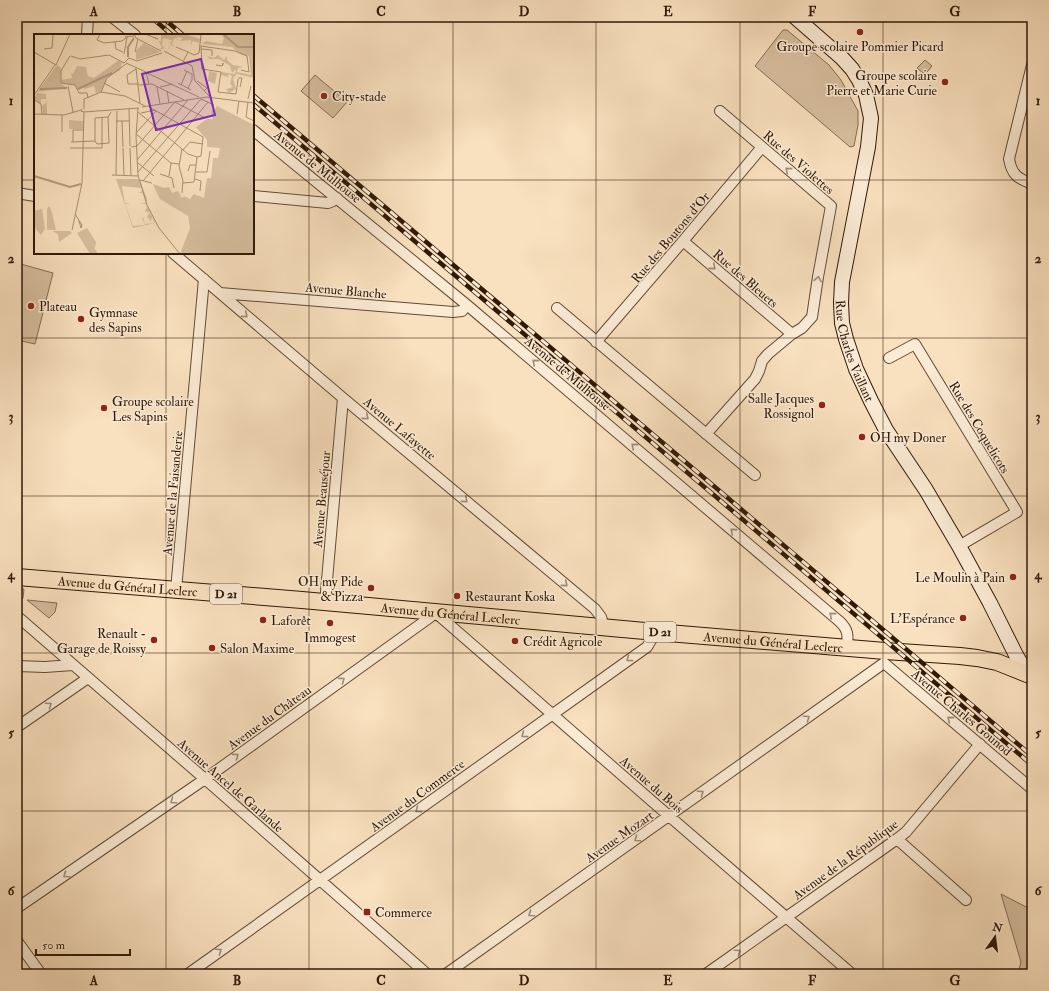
<svg xmlns="http://www.w3.org/2000/svg" width="1049" height="991" viewBox="0 0 1049 991" font-family="'IM FELL Double Pica',serif">
<style>
.green{fill:#d7be9f;stroke:#846c53}
.lines{fill:none;stroke-linecap:round;stroke-linejoin:round}
.minor-casing{stroke:#624b35;stroke-width:12}
.secondary-casing{stroke:#301907;stroke-width:16}
.primary-casing{stroke:#301907;stroke-width:18}
.minor{stroke:#fbebd5;stroke-width:10}
.secondary{stroke:#fbebd5;stroke-width:14}
.primary{stroke:#f9e0be;stroke-width:16}
.rail-casing{stroke:#301907;stroke-width:4.5}
.rail{stroke:#fbebd5;stroke-width:3;stroke-dasharray:9;stroke-linecap:butt}
.oneway{stroke:#a08c78}
.grid{fill:none;stroke:#301907;stroke-width:1;stroke-opacity:0.55}
.poi-dot{fill:#8f2418;stroke:#fbebd5;stroke-width:1.5}
.labels{text-anchor:middle;stroke-width:3;stroke-linejoin:round;paint-order:stroke}
.shield{fill:#fbebd5;stroke:#6d5845;stroke-width:1}
.shield-label{font-size:12px;font-weight:bold;fill:#301907}
.poi-label{font-size:13px;fill:#301907;stroke:#fbebd5;text-anchor:start}
.street-label{font-size:13px;fill:#301907;stroke:#fbebd5}
.inset-river{fill:none;stroke:#b59c80;stroke-width:2}
.inset-road{fill:none;stroke:#a99075;stroke-width:1}
.view{fill:#7b2cbf;fill-opacity:0.15;stroke:#7b2cbf;stroke-width:2}
.inset-edge{fill:none;stroke:#301907;stroke-width:2}
.neatline{fill:none;stroke:#301907;stroke-width:1.5}
.grid-label{font-size:13px;text-anchor:middle;font-weight:bold;fill:#301907}
</style>
<rect width="100%" height="100%" fill="#f9e0be"/>
<filter id="stains"><feTurbulence type="fractalNoise" baseFrequency=".005" numOctaves="4"/><feColorMatrix values="0 0 0 0 .2 0 0 0 0 .09 0 0 0 0 .02 0 0 0 .5 -.17"/></filter>
<radialGradient id="worn" r=".72"><stop offset=".6" stop-color="#630" stop-opacity="0"/><stop offset="1" stop-color="#630" stop-opacity=".3"/></radialGradient>
<path class="green" d="M783,30H787L829,65L841,80L858,111V125L854,146L850,147L755,66Z
M925,60L932,66L927,72L925,70L923,73L917,68Z
M315,75L347,102L333,118L301,91Z
M17,263L53,273L35,344L17,340Z
M17,589H24L23,598L17,604Z
M27,600L57,603L55,612L49,618Z
M1001,894L1032,910V974H1018L1021,962Z"/>
<g class="lines">
<defs>
<path id="minor" d="M112,17L135,35
M87,35L88,17
M1032,65L1009,159C1012,175 1017,178 1032,184
M253,130L467,305L839,621C849,630 848,636 847,648
M17,193L35,196
M253,196L328,203L333,201L337,198
M683,241L792,334
M173,253L343,398L595,609L601,617L604,627
M220,293L453,312L462,311L467,305
M557,308L755,475
M596,342L683,241L762,147
M889,358L915,344L1017,512L959,546
M706,434L755,379L759,371L762,361L768,354L792,334L802,328L812,317L818,277L831,206L720,111
M176,590L204,279
M325,603L343,398
M17,616L205,779L427,974
M884,663L1032,789
M17,666L45,667L73,665
M17,727L88,678
M897,839L966,900
M17,908L205,779L436,613L669,816L852,974
M17,941L41,974
M188,974L647,647L656,632
M446,974L884,663
M706,974L897,839L906,832L980,744"/>
<g id="secondary">
<path id="s1" d="M795,17L842,58L852,69L859,80L866,95L871,118L868,147L842,282L841,303L842,323L846,339L856,369L871,401L886,430L926,490L959,546L990,603L1016,655L1027,674"/>
</g>
<g id="primary">
<path id="s2" d="M17,577L302,600L656,632L885,651L960,656L977,658L997,662L1032,676"/>
</g>
</defs>
<use href="#minor" class="minor-casing"/>
<use href="#secondary" class="secondary-casing"/>
<use href="#primary" class="primary-casing"/>
<use href="#minor" class="minor"/>
<use href="#secondary" class="secondary"/>
<use href="#primary" class="primary"/>
<defs>
<path id="rail" d="M151,17L172,35
M162,17L183,35
M253,95L1032,756
M253,104L1032,765"/>
</defs>
<use href="#rail" class="rail-casing"/>
<use href="#rail" class="rail"/>
</g>
<defs><path id="oneway-chevron" d="M-2-3.5L2.5 0L-2 3.5" fill="none" stroke-width="1.6" stroke-linecap="round" stroke-linejoin="round"/></defs>
<g class="oneway">
<use href="#oneway-chevron" transform="translate(788 170) rotate(-140)"/>
<use href="#oneway-chevron" transform="translate(713 267) rotate(41)"/>
<use href="#oneway-chevron" transform="translate(818 279) rotate(-81)"/>
<use href="#oneway-chevron" transform="translate(245 315) rotate(40)"/>
<use href="#oneway-chevron" transform="translate(535 362) rotate(-140)"/>
<use href="#oneway-chevron" transform="translate(366 417) rotate(40)"/>
<use href="#oneway-chevron" transform="translate(634 446) rotate(-140)"/>
<use href="#oneway-chevron" transform="translate(465 500) rotate(40)"/>
<use href="#oneway-chevron" transform="translate(733 531) rotate(-140)"/>
<use href="#oneway-chevron" transform="translate(565 584) rotate(40)"/>
<use href="#oneway-chevron" transform="translate(832 615) rotate(-140)"/>
<use href="#oneway-chevron" transform="translate(629 659) rotate(144)"/>
<use href="#oneway-chevron" transform="translate(342 680) rotate(-36)"/>
<use href="#oneway-chevron" transform="translate(49 705) rotate(-35)"/>
<use href="#oneway-chevron" transform="translate(807 718) rotate(-35)"/>
<use href="#oneway-chevron" transform="translate(950 719) rotate(-140)"/>
<use href="#oneway-chevron" transform="translate(524 735) rotate(144)"/>
<use href="#oneway-chevron" transform="translate(236 756) rotate(-36)"/>
<use href="#oneway-chevron" transform="translate(701 793) rotate(-35)"/>
<use href="#oneway-chevron" transform="translate(173 801) rotate(145)"/>
<use href="#oneway-chevron" transform="translate(418 810) rotate(144)"/>
<use href="#oneway-chevron" transform="translate(637 839) rotate(145)"/>
<use href="#oneway-chevron" transform="translate(66 875) rotate(145)"/>
<use href="#oneway-chevron" transform="translate(531 914) rotate(145)"/>
<use href="#oneway-chevron" transform="translate(219 951) rotate(-35)"/>
<use href="#oneway-chevron" transform="translate(738 952) rotate(-35)"/>
</g>
<path class="grid" d="M166,17V35M309,17V974M453,17V974M596,17V974M740,17V974M883,17V974M17,180H35M253,180H1032M166,253V974M17,338H1032M17,496H1032M17,653H1032M17,811H1032"/>
<g class="poi-dot">
<circle cx="860" cy="32" r="4"/>
<circle cx="945" cy="82" r="4"/>
<circle cx="324" cy="96" r="4"/>
<circle cx="31" cy="306" r="4"/>
<circle cx="81" cy="319" r="4"/>
<circle cx="822" cy="405" r="4"/>
<circle cx="104" cy="408" r="4"/>
<circle cx="862" cy="437" r="4"/>
<circle cx="1013" cy="577" r="4"/>
<circle cx="371" cy="588" r="4"/>
<circle cx="457" cy="596" r="4"/>
<circle cx="963" cy="618" r="4"/>
<circle cx="263" cy="620" r="4"/>
<circle cx="330" cy="623" r="4"/>
<circle cx="154" cy="640" r="4"/>
<circle cx="515" cy="641" r="4"/>
<circle cx="212" cy="648" r="4"/>
<rect x="363" y="908" width="8" height="8" rx="2"/>
</g>
<g class="labels">
<g class="shield">
<rect x="210" y="584" width="32" height="20" rx="3"/>
<rect x="644" y="622" width="32" height="20" rx="3"/>
</g>
<g class="shield-label">
<text x="226" y="598">D 21</text>
<text x="660" y="636">D 21</text>
</g>
<g class="poi-label">
<text x="860" y="51" text-anchor="middle">Groupe scolaire Pommier Picard</text>
<text x="937" y="80" text-anchor="end">Groupe scolaire<tspan x="937" dy="15">Pierre et Marie Curie</tspan></text>
<text x="332" y="101">City-stade</text>
<text x="39" y="311">Plateau</text>
<text x="89" y="317">Gymnase<tspan x="89" dy="15">des Sapins</tspan></text>
<text x="814" y="403" text-anchor="end">Salle Jacques<tspan x="814" dy="15">Rossignol</tspan></text>
<text x="112" y="406">Groupe scolaire<tspan x="112" dy="15">Les Sapins</tspan></text>
<text x="870" y="442">OH my Doner</text>
<text x="1005" y="582" text-anchor="end">Le Moulin à Pain</text>
<text x="363" y="586" text-anchor="end">OH my Pide<tspan x="363" dy="15">&amp; Pizza</tspan></text>
<text x="465" y="601">Restaurant Koska</text>
<text x="955" y="623" text-anchor="end">L'Espérance</text>
<text x="271" y="625">Laforêt</text>
<text x="146" y="638" text-anchor="end">Renault -<tspan x="146" dy="15">Garage de Roissy</tspan></text>
<text x="330" y="642" text-anchor="middle">Immogest</text>
<text x="523" y="646">Crédit Agricole</text>
<text x="220" y="653">Salon Maxime</text>
<text x="375" y="917">Commerce</text>
</g>
<g class="street-label">
<text transform="translate(799 162) rotate(41)" y="5">Rue des Violettes</text>
<text transform="translate(318 166) rotate(39)" y="5">Avenue de Mulhouse</text>
<text transform="translate(670 237) rotate(-50)" y="5">Rue des Boutons d'Or</text>
<text transform="translate(746 278) rotate(41)" y="5">Rue des Bleuets</text>
<text transform="translate(346 290) rotate(5)" y="5">Avenue Blanche</text>
<text dy="5" stroke="none"><textPath href="#s1" startOffset="368">Rue Charles Vaillant</textPath></text>
<text transform="translate(568 373) rotate(40)" y="5">Avenue de Mulhouse</text>
<text transform="translate(980 427) rotate(59)" y="5">Rue des Coquelicots</text>
<text transform="translate(400 428) rotate(40)" y="5">Avenue Lafayette</text>
<text transform="translate(172 493) rotate(-85)" y="5">Avenue de la Faisanderie</text>
<text transform="translate(321 499) rotate(-85)" y="5">Avenue Beauséjour</text>
<text dy="5" stroke="none"><textPath href="#s2" startOffset="111">Avenue du Général Leclerc</textPath></text>
<text dy="5" stroke="none"><textPath href="#s2" startOffset="435">Avenue du Général Leclerc</textPath></text>
<text dy="5" stroke="none"><textPath href="#s2" startOffset="759">Avenue du Général Leclerc</textPath></text>
<text transform="translate(962 712) rotate(40)" y="5">Avenue Charles Gounod</text>
<text transform="translate(269 717) rotate(-36)" y="5">Avenue du Château</text>
<text transform="translate(652 784) rotate(41)" y="5">Avenue du Bois</text>
<text transform="translate(231 785) rotate(41)" y="5">Avenue Ancel de Garlande</text>
<text transform="translate(417 795) rotate(-36)" y="5">Avenue du Commerce</text>
<text transform="translate(619 836) rotate(-35)" y="5">Avenue Mozart</text>
<text transform="translate(845 859) rotate(-36)" y="5">Avenue de la République</text>
</g>
</g>
<g transform="translate(34 34)">
<rect width="220" height="220" fill="#f9e0be"/>
<path d="M127,0H151L166,5L165,9L159,7L157,10L160,12L154,9L157,10V6L146,7L149,4L142,3L144,6L140,4L138,10L141,13L137,11L132,18L137,10L134,8L137,9L138,6L129,4L128,11L130,14L126,16L128,13L124,6L127,8ZM187,0H220V44L203,40L199,44L202,55L195,59L192,55L199,53L196,50L198,42L195,40L194,43L187,41V38L201,40L202,35L198,39L196,32L185,25H176L173,22L180,24L184,21L190,26L193,22V26L199,31L210,33L204,34L203,38L217,41L215,22L206,20L198,13L168,10L172,7L188,10L190,4ZM110,9L126,18L102,26V16ZM85,26L88,29L86,36L73,44L67,57L62,59L60,52L51,55L48,53L44,56L41,51L28,50L27,46L38,44L37,39L39,40L43,32L52,33L54,42L60,44ZM23,31L27,34V50L33,54L3,58ZM175,37L183,39L181,50L174,47ZM3,59L12,60L13,80H9L8,72L12,69V65H7V70L0,65ZM183,72L220,91V220H146L156,194L154,182L126,165L120,153L119,150L130,154L135,153L138,159L144,157L148,164L150,162L156,165L160,160L170,164L173,144H177L179,124H184L186,114L173,113V106L162,93L173,85H179L177,76L180,77ZM35,86L50,87L49,95H35ZM82,145H105L113,164V170H105L112,169L109,159H104L108,157L107,154L88,152L91,169H97L91,170L99,192L111,191L108,184L109,183L111,190L120,189L118,183L117,187L113,183L115,179L117,182L116,179L111,177L113,174L111,171L115,175L121,189L99,194ZM15,172L17,175L22,196H13V175ZM8,175L11,195L7,201L0,193V177ZM53,194L62,208L61,214L58,210L64,220H56L43,199ZM18,197H36L38,199L25,208L24,200Z" fill="#d7be9f"/>
<path class="inset-river" d="M189,0L204,13H220M94,23V13L100,4M6,55L33,54M44,55L78,39M0,142L36,153L47,150"/>
<path class="inset-road" d="M66,0L63,6L70,9L88,7L92,4M71,0H84M100,0L102,4L127,17M111,0L124,5L121,4M94,3H91L100,2M81,8L82,15L89,18M142,13L154,18M10,15L18,14L19,1M167,15L178,16V22M130,17L158,32L161,47L176,63M0,18L22,31L36,0M101,18L104,5M90,20L93,4M36,22L27,37V49L41,51L45,59H53L54,64M37,22L46,25L75,21L90,29M149,28L154,18L160,21L165,19L167,1L165,0M90,29L95,24L103,27L128,19M92,29L112,38L115,50M182,31L188,32L189,31V29L188,32M102,34L106,69M102,35L93,41L94,50H105M150,36L158,40V46L154,54M113,39L165,63M204,44H208L206,53M204,45L202,60L184,58L187,38L168,35L167,12L201,17L213,22L215,38L207,36M163,47L173,54L170,57M70,49L86,58M144,49L157,56M105,51L118,50L150,66M147,51L153,37M34,52L39,78M123,53L126,70M126,53L139,50M133,57L135,69M67,58L73,44L92,30M0,61L21,31M167,65L180,71M214,65L217,52M0,66L7,70L8,80M214,68L212,83L220,87M108,73L173,63L220,69M104,74L102,102L104,141L113,171L125,194L146,220M48,75L47,77L50,78L105,74M50,75V65L67,58L91,62L111,72M95,75L96,112M104,78L154,120L163,123L167,122L169,103L115,73M107,79L121,76M0,80L30,81L47,76M203,80L205,67M82,87H95M88,87L89,113M28,98V81M102,99L122,77M102,100L137,129L145,130M61,107L63,110L75,109L74,83M37,108L61,107V84L74,83L77,78M39,108V96H50M97,113L103,112L141,68L171,84M36,114H68V83M89,114L90,141M96,114L97,141M148,115L145,132L149,147L148,159M149,116L156,108L169,110M103,126L154,66M104,129L120,142M154,137L156,131H162M104,138L167,65M162,138H173L176,117M126,140L138,144L140,154M78,141L104,142M82,141L83,77M135,142L137,129M161,145L167,147L166,157M106,146L118,149M109,147L174,68M149,149L160,148L163,123M41,180L48,191L47,194L45,187M38,196L48,149L50,77"/>
<path class="view" d="M167,25L181,81L122,96L108,40Z"/>
<rect width="220" height="220" class="inset-edge"/>
</g>
<rect width="1049" height="991" fill="none" stroke="#f9e0be" stroke-width="44"/>
<g transform="translate(995 937) rotate(14)" stroke="#fbebd5" stroke-width="3" paint-order="stroke">
<path d="M0-3L7 15L0 10L-7 15Z" fill="#301907"/>
<text y="-6" font-size="11" font-weight="bold" text-anchor="middle" fill="#301907">N</text>
</g>
<path d="M36 949v6h94v-6" fill="none" stroke="#301907" stroke-width="2"/>
<text x="42" y="949" font-size="12" fill="#301907" stroke="#fbebd5" stroke-width="3" paint-order="stroke">50 m</text>
<rect x="22" y="22" width="1005" height="947" class="neatline"/>
<g class="grid-label">
<text x="94" y="16">A</text>
<text x="237" y="16">B</text>
<text x="381" y="16">C</text>
<text x="524" y="16">D</text>
<text x="668" y="16">E</text>
<text x="812" y="16">F</text>
<text x="955" y="16">G</text>
<text x="11" y="105">1</text>
<text x="1038" y="105">1</text>
<text x="11" y="263">2</text>
<text x="1038" y="263">2</text>
<text x="11" y="421">3</text>
<text x="1038" y="421">3</text>
<text x="11" y="579">4</text>
<text x="1038" y="579">4</text>
<text x="11" y="737">5</text>
<text x="1038" y="737">5</text>
<text x="11" y="895">6</text>
<text x="1038" y="895">6</text>
<text x="94" y="985">A</text>
<text x="237" y="985">B</text>
<text x="381" y="985">C</text>
<text x="524" y="985">D</text>
<text x="668" y="985">E</text>
<text x="812" y="985">F</text>
<text x="955" y="985">G</text>
</g>
<rect width="100%" height="100%" filter="url(#stains)"/>
<rect width="100%" height="100%" fill="url(#worn)"/>
</svg>
